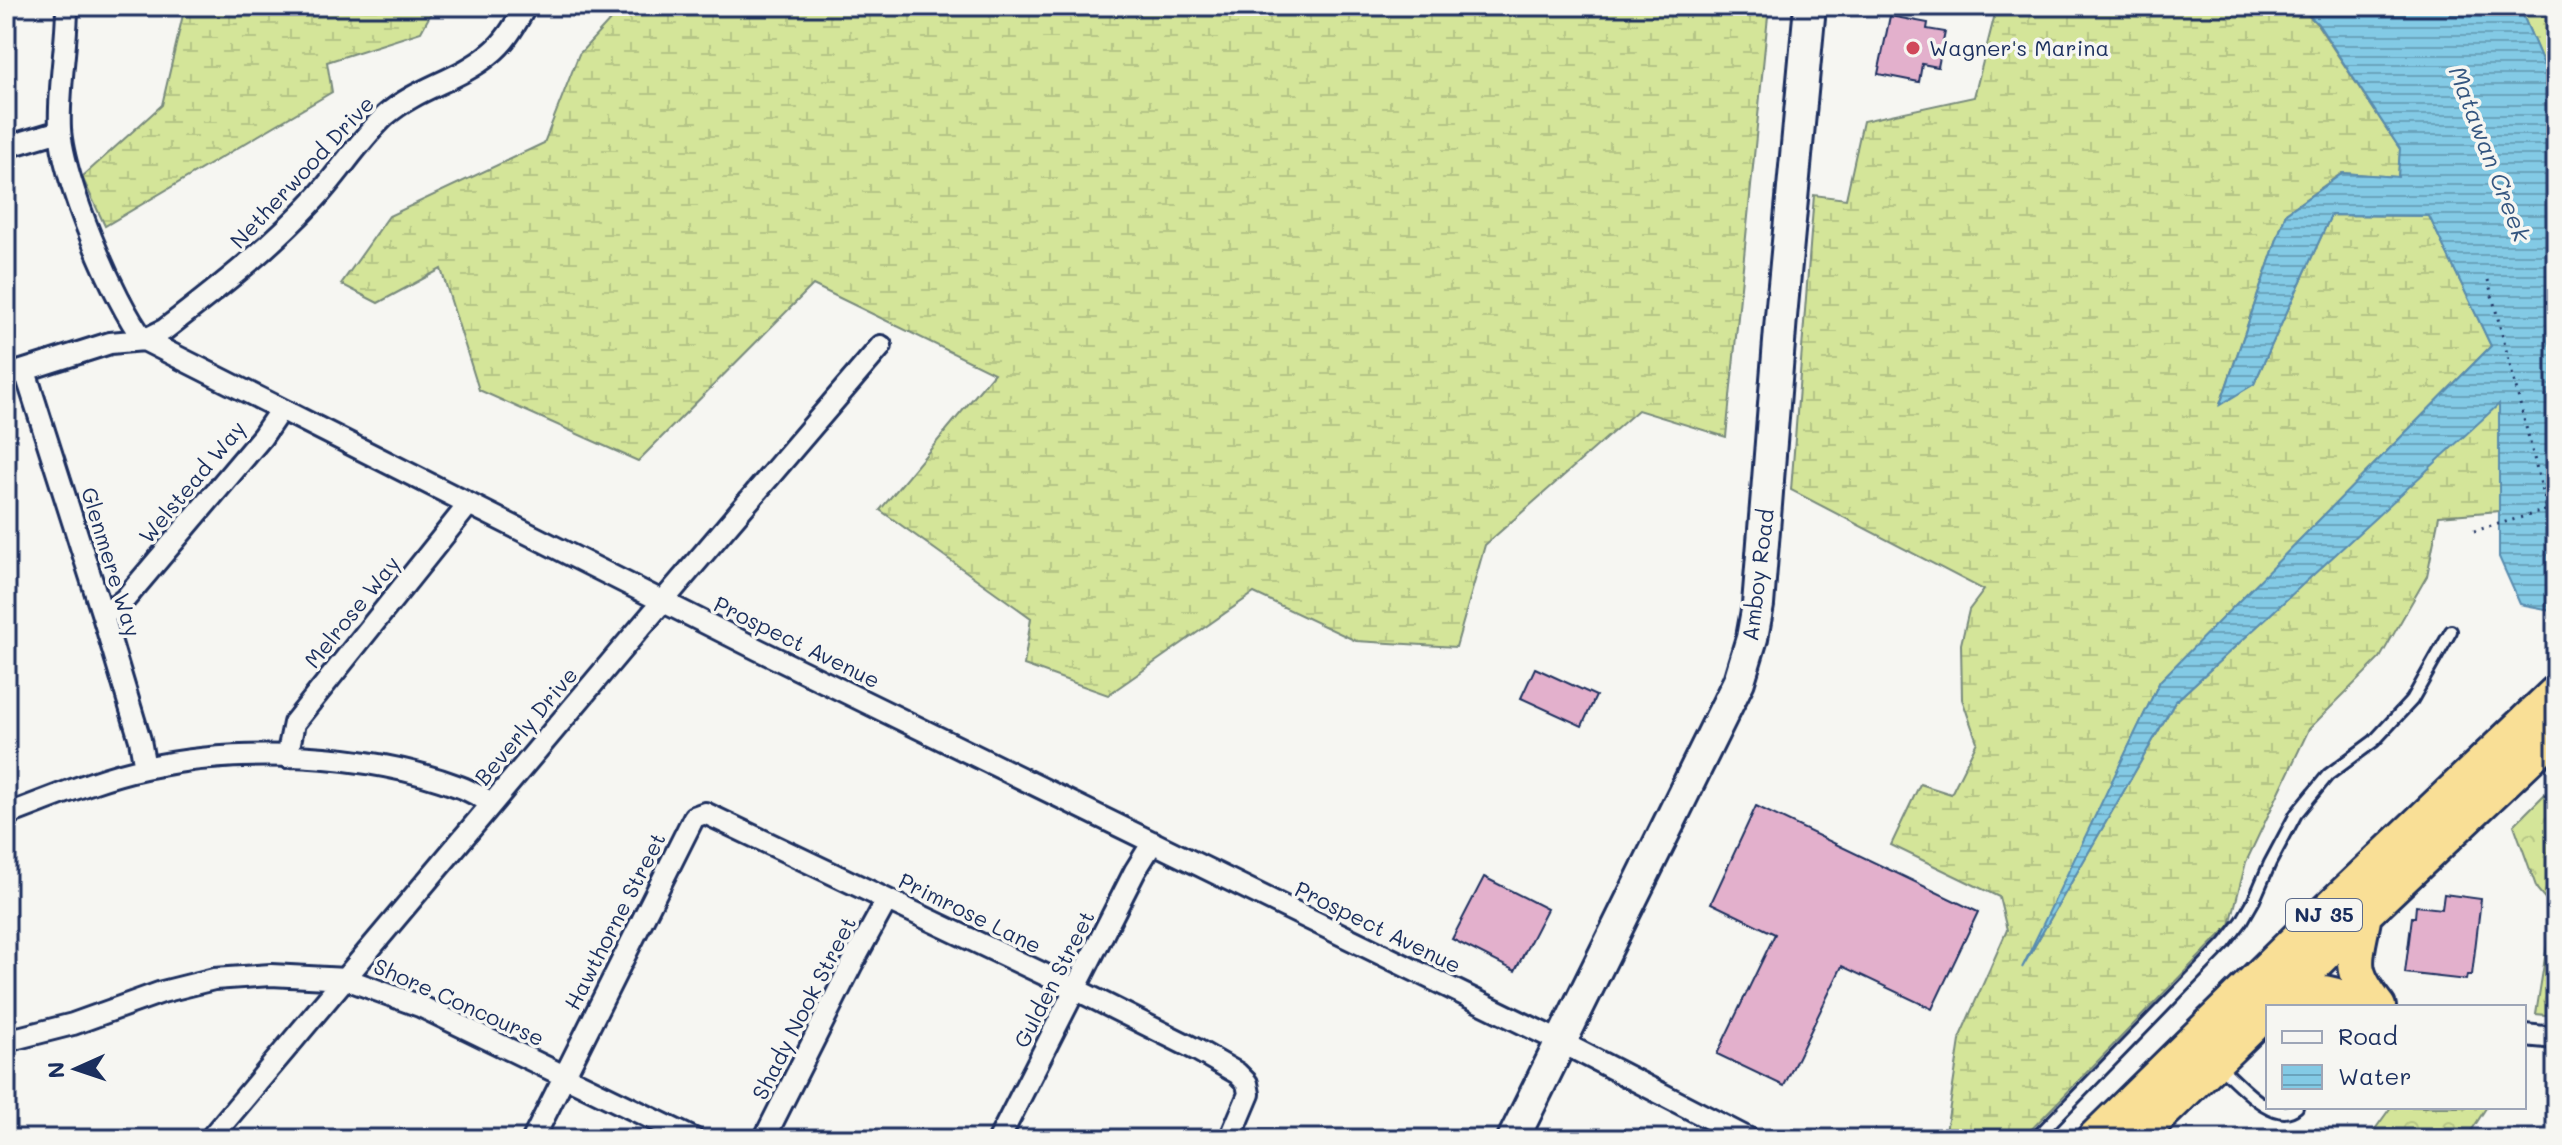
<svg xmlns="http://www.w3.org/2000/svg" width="2562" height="1145" viewBox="0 0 2562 1145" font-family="Mali,sans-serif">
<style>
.forest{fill:url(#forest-crowns);stroke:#788a7c;stroke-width:2}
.wetland{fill:url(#wetland-marsh);stroke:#788a7c;stroke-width:2}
.water{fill:url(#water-rules);stroke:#598caf;stroke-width:2}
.building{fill:#e3b0cc;stroke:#1b2f5e;stroke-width:2}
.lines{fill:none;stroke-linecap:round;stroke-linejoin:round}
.service-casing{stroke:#1b2f5e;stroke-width:16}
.minor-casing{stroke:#1b2f5e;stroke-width:26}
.secondary-casing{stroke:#1b2f5e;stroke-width:36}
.trunk-casing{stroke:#1b2f5e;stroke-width:40}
.path{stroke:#1b2f5e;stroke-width:3;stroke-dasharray:2 6;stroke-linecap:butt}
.service{stroke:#f6f6f2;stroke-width:10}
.minor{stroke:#f6f6f2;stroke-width:20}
.secondary{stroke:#f6f6f2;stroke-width:30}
.trunk{stroke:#f9df96;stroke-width:34}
.poi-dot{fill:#d1495b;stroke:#f6f6f2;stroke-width:3}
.labels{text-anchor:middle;stroke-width:7;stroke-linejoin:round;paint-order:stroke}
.shield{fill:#f6f6f2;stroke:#5d6b8a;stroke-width:2}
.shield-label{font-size:20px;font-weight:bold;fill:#1b2f5e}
.poi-label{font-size:22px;fill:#1b2f5e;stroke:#f6f6f2;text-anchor:start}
.street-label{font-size:22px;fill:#1b2f5e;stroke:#f6f6f2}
.water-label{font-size:24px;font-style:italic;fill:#355680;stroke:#f6f6f2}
</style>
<defs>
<pattern id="forest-crowns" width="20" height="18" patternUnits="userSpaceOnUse" patternTransform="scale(2)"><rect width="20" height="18" fill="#d4e599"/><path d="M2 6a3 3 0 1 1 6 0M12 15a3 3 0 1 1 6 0" fill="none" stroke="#b5c586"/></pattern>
<pattern id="wetland-marsh" width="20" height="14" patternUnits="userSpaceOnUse" patternTransform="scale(2)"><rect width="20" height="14" fill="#d4e599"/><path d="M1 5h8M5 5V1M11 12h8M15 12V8" fill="none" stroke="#b5c586"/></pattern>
<pattern id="water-rules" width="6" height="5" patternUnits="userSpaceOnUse" patternTransform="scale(2)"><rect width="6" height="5" fill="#83cae5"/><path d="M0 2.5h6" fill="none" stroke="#6aa4bd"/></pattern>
</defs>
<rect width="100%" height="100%" fill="#f6f6f2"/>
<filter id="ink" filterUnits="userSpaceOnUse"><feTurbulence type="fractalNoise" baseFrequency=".0125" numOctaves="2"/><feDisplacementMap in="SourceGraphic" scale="16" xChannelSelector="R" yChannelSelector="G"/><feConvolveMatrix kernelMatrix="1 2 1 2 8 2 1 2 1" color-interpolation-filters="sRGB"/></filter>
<g filter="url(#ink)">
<path class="forest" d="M2556,783V1016L2536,1014L2553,908L2537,889L2514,825Z
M2391,1107H2486V1108L2466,1139H2368Z"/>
<path class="wetland" d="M185,6H435L421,32L327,62L332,92L105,226L82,177L162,105Z
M623,6H1769L1726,437L1638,410L1485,545L1456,647L1356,641L1254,593L1108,695L1024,665L1031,618L880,510L994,373L813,285L638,461L479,390L441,269L378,303L341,284L389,216L544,143L579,54Z
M1997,6H2299L2317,24L2400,149L2398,177L2342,173L2286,213L2220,404L2254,384L2331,215L2429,216L2491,346L2160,681L2030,954L2175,702L2499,403V511L2439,516L2427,576L2380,658L2309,729L2246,862L2230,925L2022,1139H1942L1946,1132L1961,1034L2007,930L1999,897L1891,845L1920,784L1951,794L1977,742L1962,699L1961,644L1969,610L1984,590L1791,490L1814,195L1846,199L1863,121L1974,97Z
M2519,6H2556V93Z"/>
<path class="water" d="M2299,6H2519L2556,93V611L2520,604L2499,557V404L2175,702L2022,968L2160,681L2491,346L2429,216L2331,215L2254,384L2220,405L2286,213L2343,173L2398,177L2400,149L2318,24Z"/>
<path class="building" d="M1890,16L1928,23L1927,29L1945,32L1938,67L1922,64L1919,82L1878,74Z
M1535,668L1596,696L1582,726L1521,698Z
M1756,806L1978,912L1932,1009L1842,966L1784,1086L1717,1054L1775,934L1711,903Z
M1484,877L1547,909L1515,971L1452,939Z
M2444,894L2481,899L2472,975H2467L2466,980L2405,973L2412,917H2415L2416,906L2442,909Z"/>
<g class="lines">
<defs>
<path id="service" d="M2218,1065C2236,1080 2274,1127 2297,1107
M2035,1139L2225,943L2242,921L2254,900L2270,863L2296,814L2328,775L2374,741L2412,700L2451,631"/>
<path id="minor" d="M67,6C67,47 58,88 60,129C63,180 113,300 144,340L164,330C217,289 269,249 315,199C340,172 359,140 386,115C417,88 459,80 490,54C506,42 516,23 526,6
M6,147L60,131
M25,371L103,616L140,740L145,768
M6,376L110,343L144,340L759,650L1561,1042L1749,1139
M103,616L125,599L262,437L281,409
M287,757L294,723L469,504
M6,815C52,798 97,778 145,768C240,747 368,752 460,787C471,791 482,798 492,803
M2524,1035L2556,1038
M6,1041L73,1024L162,992L214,979L271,975L346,979L420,1006L694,1139
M210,1139L622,649L881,346
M533,1139L694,817L705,813L1075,989L1197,1050L1237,1073L1247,1083L1249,1094L1230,1139
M764,1139L852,964L887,900
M999,1139L1135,871L1153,842"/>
<path id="secondary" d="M1513,1139L1739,681L1752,638L1758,605L1781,317L1810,6"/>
<path id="trunk" d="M2364,914C2356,960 2346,967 2378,1007
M2283,993C2317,992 2329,989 2360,1007
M2270,1007L2364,914L2556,732
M2094,1139L2304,933L2556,693
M2135,1139L2268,1010"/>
</defs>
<use href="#service" class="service-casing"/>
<use href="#minor" class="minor-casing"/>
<use href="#secondary" class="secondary-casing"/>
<use href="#trunk" class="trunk-casing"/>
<path class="path" d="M2488,280L2556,543
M2474,531L2547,510"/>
<use href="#service" class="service"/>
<use href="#minor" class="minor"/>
<use href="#secondary" class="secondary"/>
<use href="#trunk" class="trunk"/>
</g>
</g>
<circle class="poi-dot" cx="1913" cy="48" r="8"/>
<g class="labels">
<rect class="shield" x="2286" y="899" width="76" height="32" rx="6"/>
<g class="shield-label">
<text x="2324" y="922">NJ 35</text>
</g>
<g class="poi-label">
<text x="1929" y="56">Wagner's Marina</text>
</g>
<g class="street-label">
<text transform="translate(302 172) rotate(-47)" y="8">Netherwood Drive</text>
<text transform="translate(192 482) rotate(-50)" y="8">Welstead Way</text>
<text transform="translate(111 562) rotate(73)" y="8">Glenmere Way</text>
<text transform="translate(1758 575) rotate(-83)" y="8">Amboy Road</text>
<text transform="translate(352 612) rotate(-51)" y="8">Melrose Way</text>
<text transform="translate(797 642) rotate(26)" y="8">Prospect Avenue</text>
<text transform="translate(526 726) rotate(-50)" y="8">Beverly Drive</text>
<text transform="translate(970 913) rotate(26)" y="8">Primrose Lane</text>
<text transform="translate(615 921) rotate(-63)" y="8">Hawthorne Street</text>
<text transform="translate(1378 927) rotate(26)" y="8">Prospect Avenue</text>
<text transform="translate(1054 979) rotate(-63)" y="8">Gulden Street</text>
<text transform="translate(459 1002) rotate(24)" y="8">Shore Concourse</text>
<text transform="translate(804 1008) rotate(-63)" y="8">Shady Nook Street</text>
</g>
<g class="water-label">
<text transform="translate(2489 154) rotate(69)" y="8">Matawan Creek</text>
</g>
</g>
<rect width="2562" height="1145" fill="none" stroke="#f6f6f2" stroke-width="32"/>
<rect x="16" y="16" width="2530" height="1113" fill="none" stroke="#1b2f5e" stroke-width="3" filter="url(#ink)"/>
<rect x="2266" y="1005" width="260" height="104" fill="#f6f6f2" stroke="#9ea6b7" stroke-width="2"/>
<rect x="2282" y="1031" width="40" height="12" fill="#f6f6f2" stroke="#9ea6b7" stroke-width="2"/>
<text x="2338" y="1045" font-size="24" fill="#1b2f5e">Road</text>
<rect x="2282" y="1065" width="40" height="24" fill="url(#water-rules)" stroke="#9ea6b7" stroke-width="2"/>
<text x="2338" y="1085" font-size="24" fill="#1b2f5e">Water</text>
<g transform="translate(76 1069) rotate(267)" stroke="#f6f6f2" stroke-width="6" paint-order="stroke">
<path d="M0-6L14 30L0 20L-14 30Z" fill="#1b2f5e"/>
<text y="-12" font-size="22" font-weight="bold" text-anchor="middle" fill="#1b2f5e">N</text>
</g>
</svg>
